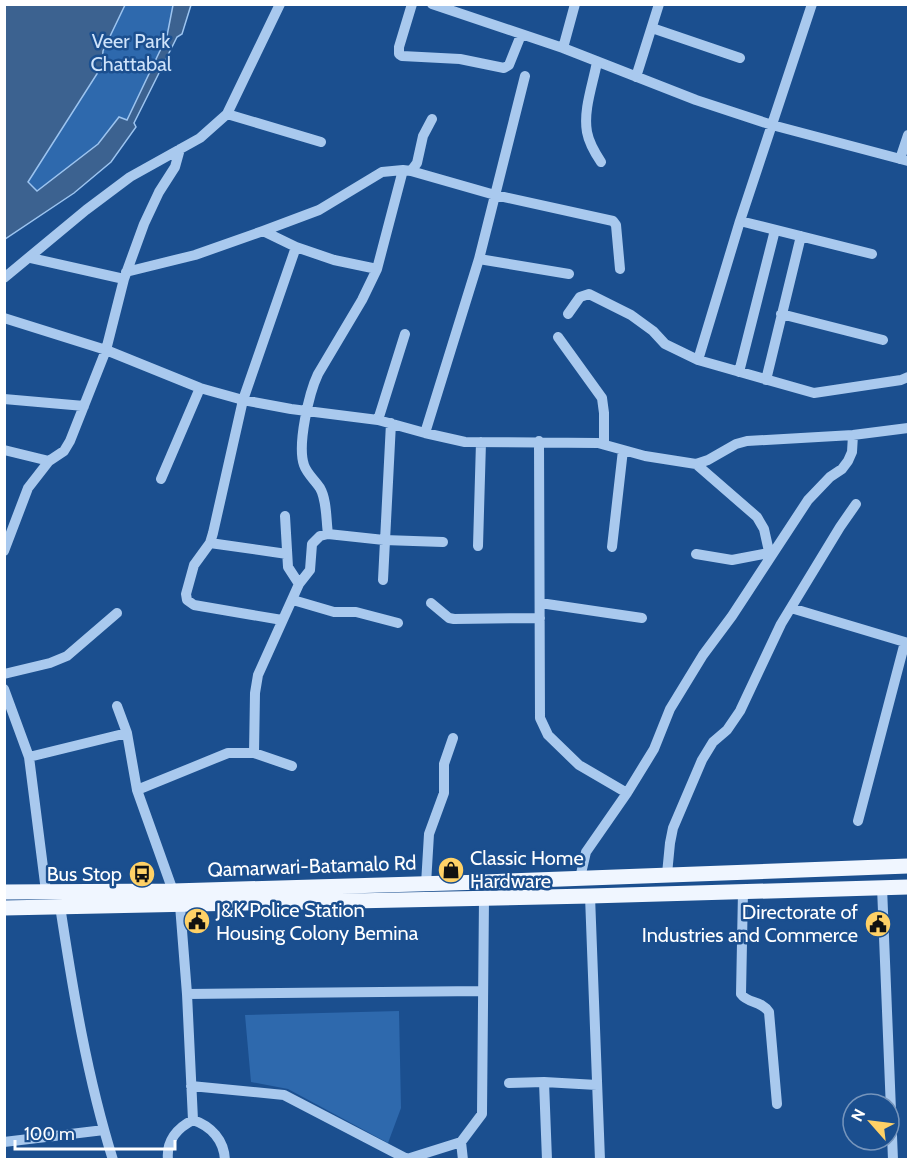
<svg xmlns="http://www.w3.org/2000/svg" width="913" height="1164" viewBox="0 0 913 1164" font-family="Cabin,sans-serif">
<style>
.green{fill:#2e69ad}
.water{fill:#3c6290;stroke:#9cc4f0;stroke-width:1.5}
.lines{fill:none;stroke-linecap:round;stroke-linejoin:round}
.minor{stroke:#a9c9ee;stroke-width:10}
.major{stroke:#f0f6ff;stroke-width:15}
.labels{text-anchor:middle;stroke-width:5;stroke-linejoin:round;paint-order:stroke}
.park-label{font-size:20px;fill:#cfe3fa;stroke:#1b4f8f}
.poi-label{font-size:20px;fill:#fff;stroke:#1b4f8f;text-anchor:start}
.street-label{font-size:20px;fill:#fff;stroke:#1b4f8f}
</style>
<rect width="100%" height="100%" fill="#1b4f8f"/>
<path class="green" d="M125,5H173L167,36L127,120L119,118L98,144L37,192L27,182L102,66L103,51Z
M399,1011L401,1108L388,1143L288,1089L251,1082L245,1015Z"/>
<path class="water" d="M5,4L125,5L103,51L102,66L28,182L37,191L98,144L119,117L127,120L167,36L173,5H191L182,34L177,37L134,123L136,127L111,162L74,193L5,239Z"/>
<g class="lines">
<path class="minor" d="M412,4L399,47V54L402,56L460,59L504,68L509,65L521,35
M432,4L563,48L696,100L772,125L908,161
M652,28L740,58
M563,48L575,4
M597,62C593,84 583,110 587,132C589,143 595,153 601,162
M636,77L659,4
M227,114L321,142
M900,159L908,135
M411,171L495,195L613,221L616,225L620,269
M740,221L872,254
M263,231L296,247
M31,258L124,279
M479,259L569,274
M126,272L195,255L263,231L319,210L382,172L403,170
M4,278L86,210L130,177L200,138L227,114L280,4
M568,314L580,297L589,294L631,315L653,331L665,344L698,360L814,393L901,380L908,377
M781,314L883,340
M4,318L106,350L200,388L243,400L291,409L378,420L425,433L465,442L598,443L645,456L696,464L708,460L736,444L747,441L853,435L908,428
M558,337L602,398L604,413V444
M698,360L740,221L812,4
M739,372L775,230
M766,380L801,236
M4,399L84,406
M378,420L405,334
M425,433L479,259L525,76
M539,441L540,718L548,735L579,765L627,793
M4,450L49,461
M696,464L757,517L764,529L770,556
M161,479L200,388
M285,516L288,567L299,584
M328,534L384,540L443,542
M210,543L287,554
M478,546L481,442
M612,547L623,450
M4,551L28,488L49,461L64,451L70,441L106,350L124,279L144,224L159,192L175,167L180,149
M696,554L732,560L769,553
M383,580L391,423
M293,600L334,612H356L398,623
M431,603L449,618L454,619L540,618
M540,603L642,618
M791,608L908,643
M282,620L194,605L187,600L186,594L194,565L210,543L213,533L243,400L296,247L334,260L377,269
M4,674L50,663L67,656L117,613
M4,689L29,757L46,891
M117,706L127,733L137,790L173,891
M254,753L255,693L258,675L299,584L310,570L312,544L320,536L328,534C326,520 327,500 320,488C315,480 307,474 304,465C297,445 309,393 318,374L362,300L377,269L403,170L411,171L417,163L423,136L432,119
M29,757L127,733
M137,790L228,753H254L292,766
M858,821L905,642
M667,874L670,843L673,828L702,760L713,742L727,730L740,711L781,624L840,527L856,504
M580,878L586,852L627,793L654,749L670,709L703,655L732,616L808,500L830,477L842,469L848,461L852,452L853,435
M426,884L429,834L444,793V764L453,738
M882,887L893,1160
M743,891L741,994C748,1004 761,1000 769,1012L777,1104
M590,896L600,1160
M180,905L187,994L193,1120
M60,906C73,991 87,1077 113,1160
M187,994L483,991
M544,1082L597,1085
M509,1083L544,1082L547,1160
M191,1086L284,1095L407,1159L461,1142L482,1114L484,898
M4,1142L104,1130
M461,1142L463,1160
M168,1160C166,1141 177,1128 193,1120C211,1126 224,1140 225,1160"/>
<path class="major" d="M4,892L173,891L484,882L908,866
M4,908L590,896L908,887"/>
</g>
<defs>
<symbol id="shop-disc" viewBox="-11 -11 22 22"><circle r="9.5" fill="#ffd166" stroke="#1b4f8f"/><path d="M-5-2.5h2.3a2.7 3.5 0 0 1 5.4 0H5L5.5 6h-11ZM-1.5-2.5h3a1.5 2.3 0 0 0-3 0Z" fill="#111"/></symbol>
<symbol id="bus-disc" viewBox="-11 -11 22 22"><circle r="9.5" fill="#ffd166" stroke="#1b4f8f"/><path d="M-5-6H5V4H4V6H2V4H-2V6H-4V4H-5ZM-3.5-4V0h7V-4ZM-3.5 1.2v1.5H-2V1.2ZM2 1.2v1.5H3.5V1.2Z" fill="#111"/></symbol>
<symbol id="civic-disc" viewBox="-11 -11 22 22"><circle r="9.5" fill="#ffd166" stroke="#1b4f8f"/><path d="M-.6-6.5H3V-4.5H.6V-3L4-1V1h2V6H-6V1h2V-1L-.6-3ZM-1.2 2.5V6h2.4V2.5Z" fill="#111"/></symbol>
</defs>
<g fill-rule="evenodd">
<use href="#shop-disc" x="436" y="855" width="30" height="30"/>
<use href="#bus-disc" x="127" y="859" width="30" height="30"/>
<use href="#civic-disc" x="182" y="906" width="30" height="30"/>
<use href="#civic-disc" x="863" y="909" width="30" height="30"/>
</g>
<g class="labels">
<g class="park-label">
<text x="131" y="48">Veer Park<tspan x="131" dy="23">Chattabal</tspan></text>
</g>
<g class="poi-label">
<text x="470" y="865">Classic Home<tspan x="470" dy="23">Hardware</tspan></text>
<text x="122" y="881" text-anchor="end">Bus Stop</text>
<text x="216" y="917">J&amp;K Police Station<tspan x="216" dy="23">Housing Colony Bemina</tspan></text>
<text x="858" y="919" text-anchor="end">Directorate of<tspan x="858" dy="23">Industries and Commerce</tspan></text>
</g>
<g class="street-label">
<text transform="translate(312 866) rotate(-2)" y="7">Qamarwari-Batamalo Rd</text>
</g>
</g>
<rect width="913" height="1164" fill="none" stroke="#ffffff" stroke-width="12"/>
<g transform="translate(871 1122) rotate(298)"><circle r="28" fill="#1b4f8f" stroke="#7695bc" stroke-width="1.5"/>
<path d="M0-4.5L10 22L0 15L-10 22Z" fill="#ffd166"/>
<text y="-9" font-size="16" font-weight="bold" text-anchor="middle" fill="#ffffff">N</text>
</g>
<path d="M15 1140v9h160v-9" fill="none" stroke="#ffffff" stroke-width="3"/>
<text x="24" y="1140" font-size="18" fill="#ffffff" stroke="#1b4f8f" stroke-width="4.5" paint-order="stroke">100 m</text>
</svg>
